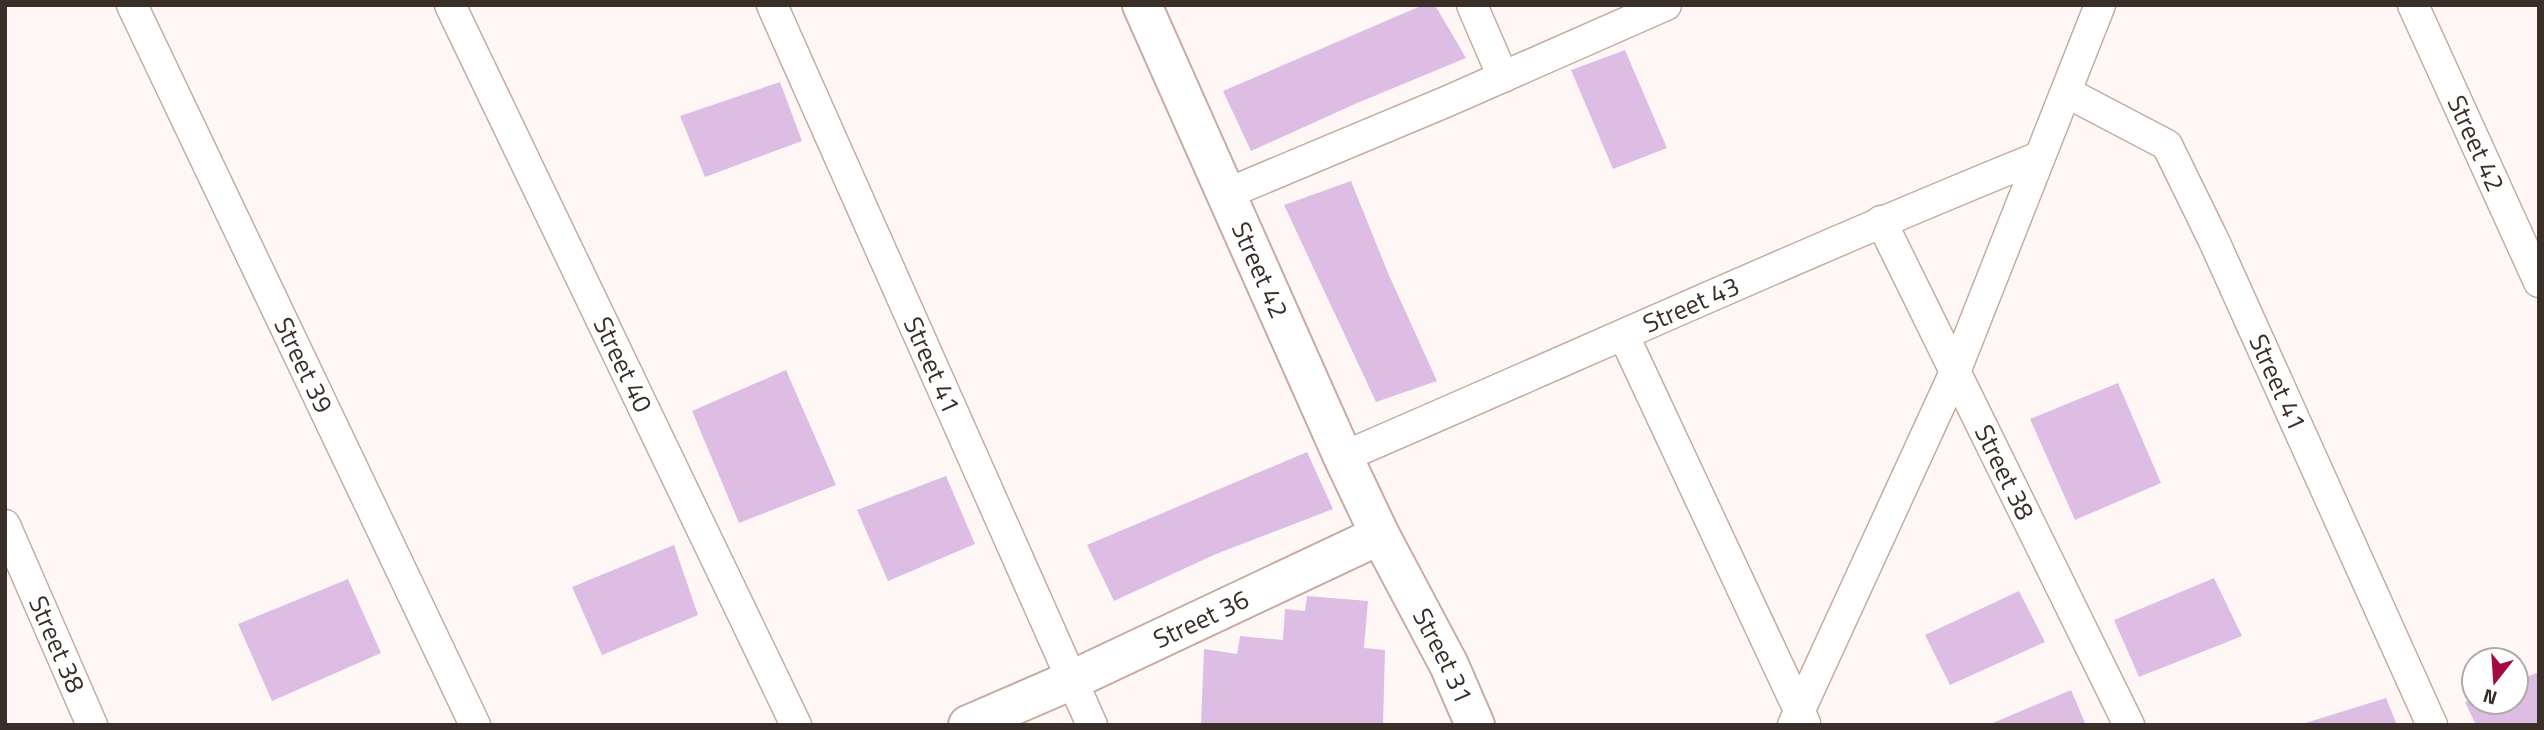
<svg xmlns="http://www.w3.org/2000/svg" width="2544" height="730" viewBox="0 0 2544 730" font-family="'Titillium Web',sans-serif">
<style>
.building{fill:#ddbde3}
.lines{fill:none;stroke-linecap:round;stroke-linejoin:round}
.minor-casing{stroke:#c8ab9f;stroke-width:33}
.tertiary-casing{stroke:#c8ab9f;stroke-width:42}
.minor{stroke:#fff;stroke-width:30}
.tertiary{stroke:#fff;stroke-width:38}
.labels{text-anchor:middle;stroke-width:7;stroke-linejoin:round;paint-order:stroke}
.street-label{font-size:26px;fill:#3a2e29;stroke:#fff}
</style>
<rect width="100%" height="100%" fill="#fef7f5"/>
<path class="building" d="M1423,5H1435L1466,58L1355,104L1251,151L1223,91Z
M1625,50L1667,148L1613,169L1571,70Z
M780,82L802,141L705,177L680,116Z
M1351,181L1388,273L1437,381L1376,402L1284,205Z
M786,370L836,485L739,523L692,411Z
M2118,383L2161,483L2075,520L2030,419Z
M1307,452L1333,509L1216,554L1114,601L1087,545Z
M946,476L975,544L888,581L857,510Z
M674,545L698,615L602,655L572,587Z
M2214,578L2242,636L2139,677L2114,620Z
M348,579L381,653L272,701L238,624Z
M2019,591L2045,642L1950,685L1925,635Z
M1307,596L1368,601L1364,648L1385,650L1383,725H1201L1204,649L1237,654L1240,636L1283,640L1285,609L1305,611Z
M2539,672V725H2476L2465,702L2474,698V702H2516V681Z
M2071,690L2086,725H1988Z
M2386,698L2397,725H2302V724Z"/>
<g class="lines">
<defs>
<g id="minor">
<path id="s1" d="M132,5L475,725"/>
<path id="s2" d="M450,5L796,725"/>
<path id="s3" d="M772,5L1092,725"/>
<path d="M1472,5L1503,77"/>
<path id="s4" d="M2413,5L2539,282"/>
<path id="s5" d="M2066,92L2167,145L2214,241L2432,725"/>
<path d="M1226,194L1448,101L1666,5"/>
<path id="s6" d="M1881,221L2129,725"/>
<path d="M1624,336L1805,723"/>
<path id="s7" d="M1343,457C1575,357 1805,252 2039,157"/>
<path id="s8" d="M5,525L92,725"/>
<path d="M1793,725L1955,372L2100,5"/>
</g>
<g id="tertiary">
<path id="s9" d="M1142,5L1343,457L1380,535"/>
<path id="s10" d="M968,725L1072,680L1380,535L1449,665L1475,725"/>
</g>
</defs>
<use href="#minor" class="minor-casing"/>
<use href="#tertiary" class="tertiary-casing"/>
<use href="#minor" class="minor"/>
<use href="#tertiary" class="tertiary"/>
</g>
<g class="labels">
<g class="street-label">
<text dy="9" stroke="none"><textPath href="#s4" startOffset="152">Street 42</textPath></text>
<text dy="9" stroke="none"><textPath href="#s9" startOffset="290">Street 42</textPath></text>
<text dy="9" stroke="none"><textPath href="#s7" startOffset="380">Street 43</textPath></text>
<text dy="9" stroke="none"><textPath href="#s1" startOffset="399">Street 39</textPath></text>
<text dy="9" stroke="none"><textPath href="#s2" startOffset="399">Street 40</textPath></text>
<text dy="9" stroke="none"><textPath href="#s3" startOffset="394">Street 41</textPath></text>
<text dy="9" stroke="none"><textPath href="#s5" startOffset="376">Street 41</textPath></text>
<text dy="9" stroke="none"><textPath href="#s6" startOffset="280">Street 38</textPath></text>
<text dy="9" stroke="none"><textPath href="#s10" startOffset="256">Street 36</textPath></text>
<text dy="9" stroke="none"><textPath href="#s8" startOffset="130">Street 38</textPath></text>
<text dy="9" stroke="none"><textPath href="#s10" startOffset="590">Street 31</textPath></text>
</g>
</g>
<rect width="2544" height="730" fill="none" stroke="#3a2e29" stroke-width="14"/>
<g transform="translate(2495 681) rotate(197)"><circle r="33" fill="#ffffff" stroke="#b0aba9" stroke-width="2"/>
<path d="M0-5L12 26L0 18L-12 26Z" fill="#a40a41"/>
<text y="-10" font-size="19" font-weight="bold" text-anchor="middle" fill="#3a2e29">N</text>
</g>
</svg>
